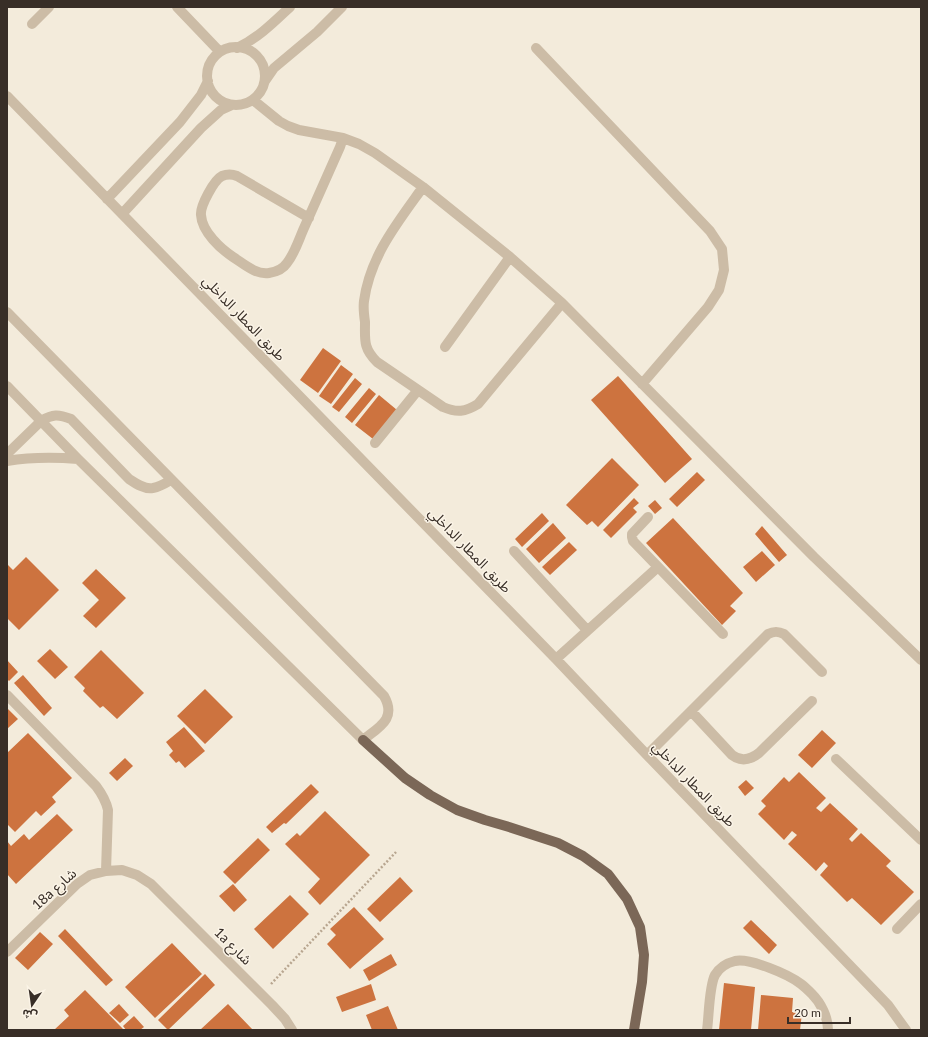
<svg xmlns="http://www.w3.org/2000/svg" width="928" height="1037" viewBox="0 0 928 1037" font-family="Lato,'Noto Sans Arabic',sans-serif">
<style>
.building{fill:#cd733f}
.lines{fill:none;stroke-linecap:round;stroke-linejoin:round}
.path{stroke:#b8a690;stroke-width:2.5;stroke-dasharray:2 2;stroke-linecap:butt}
.minor{stroke:#ccbca6;stroke-width:10}
.major{stroke:#7b6757;stroke-width:10}
.labels{text-anchor:middle;stroke-width:3;stroke-linejoin:round;paint-order:stroke}
.street-label{font-size:14px;fill:#382e27;stroke:#fbf4e7}
</style>
<rect width="100%" height="100%" fill="#f3ebdb"/>
<path class="building" d="M323,348L341,361L318,393L300,380Z
M341,365L353,374L331,404L319,396Z
M618,376L692,459L665,483L591,400Z
M355,378L362,384L339,412L332,407Z
M369,388L376,394L352,423L345,417Z
M379,395L397,410L373,439L355,425Z
M612,458L639,485L598,527L592,521L587,525L566,505Z
M697,472L705,480L677,507L669,499Z
M634,498L639,503L633,508L637,512L611,538L603,530Z
M655,500L662,508L655,514L648,506Z
M542,513L549,521L522,547L515,539Z
M673,518L743,593L730,606L736,611L722,625L646,543Z
M553,523L566,538L539,563L526,549Z
M762,526L787,555L779,562L755,534Z
M569,542L577,550L550,575L542,567Z
M762,551L775,565L756,582L743,567Z
M26,557L59,590L19,630L7,618V566L8,565L13,570Z
M96,569L126,598L96,628L83,616L99,600L82,583Z
M50,649L68,667L55,679L37,661Z
M101,650L144,693L117,719L103,706L100,708L83,691L85,688L74,677Z
M7,660L18,672L9,681L7,679Z
M23,675L52,708L44,716L14,683Z
M205,689L233,717L205,744L177,716Z
M7,708L18,719L7,729Z
M184,727L205,751L185,768L179,761L176,763L169,755L173,751L166,742Z
M822,730L836,743L812,768L798,755Z
M28,733L72,778L52,797L56,802L41,816L36,811L15,832L7,824V753Z
M125,758L133,766L117,781L109,773Z
M799,772L826,798L816,808L821,812L830,803L858,829L849,839L852,842L861,833L891,861L886,866L914,892L881,925L852,898L847,902L820,875L828,866L824,862L816,871L788,844L797,835L792,831L784,840L758,814L766,806L761,801L784,777L789,782Z
M746,780L754,788L745,796L738,787Z
M311,784L319,792L286,824L284,823L272,833L266,827Z
M325,811L370,855L320,905L308,892L320,879L285,844L297,833L300,836Z
M57,814L73,830L16,884L7,874V841L11,846L24,834L29,840Z
M258,838L270,850L235,884L223,872Z
M400,877L413,891L380,922L367,909Z
M233,884L247,900L234,912L219,896Z
M290,895L309,914L273,949L254,929Z
M354,907L384,939L350,969L327,944L336,935L330,929Z
M751,920L777,945L769,954L743,928Z
M65,929L113,980L106,986L58,936Z
M40,932L53,944L28,970L15,958Z
M172,943L202,974L155,1018L125,987Z
M391,954L397,965L369,981L363,970Z
M205,974L215,985L168,1030L158,1020Z
M724,983L755,987L751,1030H719Z
M371,984L376,1000L342,1012L336,997Z
M85,990L123,1029L121,1030H54L69,1016L64,1010Z
M761,995L793,998L792,1012L802,1013L800,1030H758Z
M119,1004L129,1015L120,1023L109,1013Z
M228,1004L253,1030H200Z
M388,1006L398,1030H372L366,1015Z
M134,1016L144,1027L140,1030H126L123,1026Z"/>
<g class="lines">
<path class="path" d="M271,984L396,852"/>
<path class="minor" d="M177,7L220,52
M32,24L49,7
M207 76a29 29 0 1 1 58 0a29 29 0 1 1-58 0Z
M237,48C258,38 273,23 290,7
M536,48L710,231L722,249L724,270L719,290L708,307L642,384
M265,81L274,68L317,32L342,7
M7,96L556,659L647,755L888,1005L906,1030
M253,100L279,121L288,126L299,130L343,138L359,144L375,153L423,187L510,257L562,303L814,557L921,660
M423,187C398,222 370,256 364,301C363,308 364,315 365,322C365,340 363,348 377,362L443,407C457,413 465,412 478,404L562,303
M107,199L180,122L201,95L208,81
M122,214L201,128L221,110L232,105
M309,218L237,176C232,174 227,174 222,176C214,180 200,206 201,215C202,232 221,249 233,257C244,264 256,275 269,273C276,272 283,269 287,263C295,253 299,239 304,228C316,201 328,174 340,147L343,138
M7,312L384,696C397,719 379,727 363,740L78,459L7,386
M445,347L510,257
M375,443L418,390
M7,454L41,421C53,414 58,414 71,419L129,479C135,483 145,490 153,488C159,487 166,483 171,480
M7,461C31,457 54,457 78,459
M648,517L632,534V537L633,541L723,634
M514,551L587,630
M556,659L658,567
M7,695L96,786C102,794 106,801 108,810L106,871
M691,711L732,755C741,762 750,760 759,753L812,701
M647,755L768,634C774,631 778,631 784,634L822,672
M836,759L921,840
M897,929L921,904
M7,952L77,884L90,875L106,871L122,870L137,875L151,884L272,1005L285,1019L292,1030
M707,1030C709,1017 709,986 715,975C719,968 727,963 735,961C750,958 788,974 801,984C805,987 809,991 812,994C821,1003 828,1017 828,1030"/>
<path class="major" d="M363,740L405,778L430,795L457,810L485,820L509,827L558,843L583,856L608,874L627,899L640,927L644,955L642,982L634,1030"/>
</g>
<g class="labels">
<g class="street-label">
<text transform="translate(244 318) rotate(46)" y="5">طريق المطار الداخلي</text>
<text transform="translate(470 550) rotate(46)" y="5">طريق المطار الداخلي</text>
<text transform="translate(694 784) rotate(46)" y="5">طريق المطار الداخلي</text>
<text transform="translate(54 889) rotate(-42)" y="5">18a شارع</text>
<text transform="translate(233 946) rotate(45)" y="5">1a شارع</text>
</g>
</g>
<rect width="928" height="1037" fill="none" stroke="#382e27" stroke-width="16"/>
<g transform="translate(32 1005) rotate(193)" stroke="#fbf4e7" stroke-width="3" paint-order="stroke">
<path d="M0-3L7 15L0 10L-7 15Z" fill="#382e27"/>
<text y="-6" font-size="11" font-weight="bold" text-anchor="middle" fill="#382e27">ش</text>
</g>
<path d="M788 1017v6h62v-6" fill="none" stroke="#382e27" stroke-width="2"/>
<text x="794" y="1017" font-size="12" fill="#382e27" stroke="#fbf4e7" stroke-width="3" paint-order="stroke">20 m</text>
</svg>
